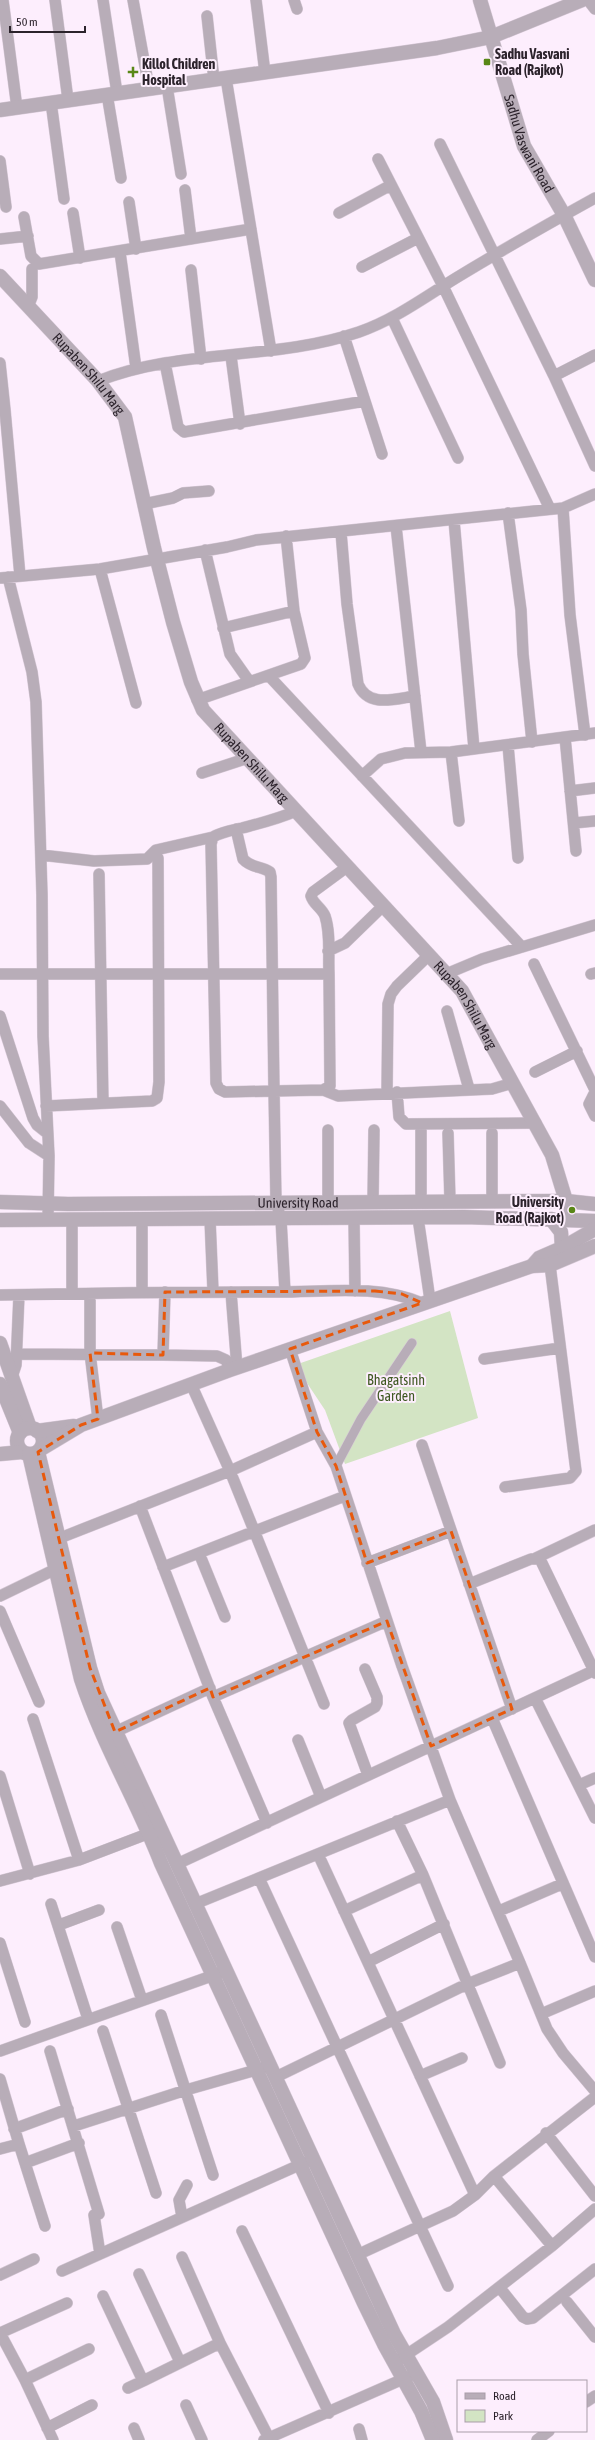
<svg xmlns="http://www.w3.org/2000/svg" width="595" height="2440" viewBox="0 0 595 2440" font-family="'Asap Condensed',sans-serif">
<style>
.green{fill:#d3e4c4}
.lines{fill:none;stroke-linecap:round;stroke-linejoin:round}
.pedestrian-casing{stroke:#d7c9d7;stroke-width:10}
.minor-casing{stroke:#d7c9d7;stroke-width:12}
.tertiary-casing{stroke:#d7c9d7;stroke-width:15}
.pedestrian{stroke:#b8adb8;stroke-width:9}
.minor{stroke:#b8adb8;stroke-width:11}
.tertiary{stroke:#b8adb8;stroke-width:14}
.marked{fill:none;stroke:#e8590c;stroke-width:3;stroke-dasharray:8 5;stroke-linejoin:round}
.poi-dot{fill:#598717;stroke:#fdeefd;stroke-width:1.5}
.labels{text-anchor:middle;stroke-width:4;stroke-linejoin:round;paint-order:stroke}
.poi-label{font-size:14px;font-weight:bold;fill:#2c232c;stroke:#fdeefd;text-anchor:start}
.street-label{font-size:14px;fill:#2c232c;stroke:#fdeefd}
.park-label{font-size:14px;fill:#3e5821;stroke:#fdeefd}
</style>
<rect width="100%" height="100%" fill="#fdeefd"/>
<path class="green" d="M450,1311L478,1418L345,1464L325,1410L295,1365Z"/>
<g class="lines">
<defs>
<path id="pedestrian" d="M336,1466L361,1419L412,1343"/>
<path id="minor" d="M3,0L17,108
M55,0L68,100
M103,0L117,93
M133,0L149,88
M256,0L265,73
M294,0L297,9
M588,0L595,9
M207,16L214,80
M226,78L271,351
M167,86L181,174
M107,94L121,178
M51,102L64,199
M440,144L554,376L595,466
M378,159L443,286L550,509
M0,161L6,207
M185,190L191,239
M129,202L136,249
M73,213L80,258
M339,213L391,185
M24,217L31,256L39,264L251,229
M0,239L28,236
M120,252L136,368
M362,267L418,238
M191,270L201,359
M28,307L32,297V269
M392,318L458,458
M344,336L382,454
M231,356L240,424
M0,363L5,410
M165,363L178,427L184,432L365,401
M554,376L595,355
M98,381C181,348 274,361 359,332C394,320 425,297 456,278C502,250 548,224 595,198
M0,410H5L20,576
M144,504L173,498L183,493L209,491
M563,508L570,615L585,735
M508,513L521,610L523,654L532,742
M454,520L474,749
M396,526L421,752
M341,532L347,604L358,684C368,708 394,699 415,696
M205,550L230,654L249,681
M100,569L136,703
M8,577L32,672L36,702L42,895L43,1036L49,1156
M0,578L100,569L227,547L256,540L563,508L595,494
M223,628L294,611
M269,676L521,946
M197,700L301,664L305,658L294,611L286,536
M565,737L576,851
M508,745L518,858
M451,752L459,821
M202,773L248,758
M362,776L381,759L405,753L451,752L595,733
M570,791L595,788
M574,823L595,821
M236,829L243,859C251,868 261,866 270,872L271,877L274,1091L225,1092L219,1089L216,1083L211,844L213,837C221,832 233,830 242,828C261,823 278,819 296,811
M41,855L94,861L147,859L156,850L213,837
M99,874L103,1103
M328,951L345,943L383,906
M534,964L595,1090
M0,974H329L330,1086L323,1090L274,1091L276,1202L281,1219L285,1292
M329,974C328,956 331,934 325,916C322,908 313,904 311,896L313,892L347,867
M446,974L482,959L595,925
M591,974L595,973
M447,1011L469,1089
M0,1016L33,1118L37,1125L47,1133
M535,1072L577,1051
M323,1090L338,1096L492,1089L513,1083
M387,1092L388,1004L391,994L397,986L429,955
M397,1092L399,1117L406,1124L536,1123
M595,1092L589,1104L595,1116
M0,1106L29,1143L49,1156L48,1219
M46,1106L152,1101L157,1098L159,1082L158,858
M328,1130V1202
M421,1130V1201
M448,1133L450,1201
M492,1133V1201
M373,1201L374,1130
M418,1218L430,1300
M72,1219V1293
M210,1219L213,1291
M354,1219L355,1291
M142,1292V1220
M231,1292L237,1368
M90,1294V1353L98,1419
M0,1295C93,1293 186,1292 278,1292C326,1292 377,1284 422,1303
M290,1349L317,1432
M17,1354L163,1355L165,1292
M163,1355L217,1356L226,1360L230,1370
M484,1359L560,1348
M12,1377L16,1365L19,1295
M191,1384L230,1471L324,1704
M422,1445L512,1709
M505,1487L570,1478L576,1471L550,1265
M140,1506L213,1697L267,1823
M60,1538L230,1471L317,1432L336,1466L402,1666L450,1800L520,1963
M199,1553L225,1617
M536,1558L595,1530
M367,1563L451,1531
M163,1567L345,1496
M469,1584L531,1559H540L595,1673
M0,1596L62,1566
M0,1611L39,1702
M365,1669L377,1697V1703L375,1707L352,1720L349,1723L368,1775
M213,1697L387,1621
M535,1698L595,1818
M492,1718L595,1957
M33,1719L79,1860
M115,1732L210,1688
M298,1740L321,1797
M0,1776L30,1874
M579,1785L595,1778
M397,1821L423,1875L500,2063
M318,1854L475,2195L494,2176L595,2097
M177,1864L595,1670
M259,1878L420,2226L357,2255
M0,1881L79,1860L155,1831
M51,1904L88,2019
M195,1904L450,1800
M344,1911L423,1875
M499,1911L562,1884
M59,1925L99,1910
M117,1927L142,2000
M0,1943L25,2022
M368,1962L444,1924
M541,2014L595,1991
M161,2015L213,2175
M103,2031L156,2193
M0,2051L220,1973
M50,2051L99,2214
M420,2076L462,2058
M276,2077L467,1984L520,1963L547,2029L563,2053L595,2091
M0,2079L19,2144L0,2149
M74,2126L186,2090L263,2068
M14,2129L68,2109
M546,2133L595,2196
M19,2144L45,2226
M25,2163L79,2143
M494,2176L552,2246L595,2209
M94,2215L100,2254
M182,2217L179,2200L187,2185
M242,2231L329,2413
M182,2257L220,2343
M62,2271L306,2162
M139,2274L180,2362
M0,2275L34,2259
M448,2286L420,2226L453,2211L475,2195
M500,2288L523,2317L527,2319L533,2318L595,2269
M103,2296L143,2381L220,2343L269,2438
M567,2302L595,2337
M0,2333L25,2380L53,2440
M0,2333L67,2303
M400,2359L448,2327L552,2246
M25,2380L89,2349
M128,2388L143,2381
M586,2402L595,2396
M186,2405L202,2440
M47,2428L92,2405
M134,2428L139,2440
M359,2429L362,2440
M264,2440L410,2376
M537,2440L549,2431"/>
<g id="tertiary">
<path id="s1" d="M480,0L524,146L564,215L595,280"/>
<path d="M0,110L437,48L491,37L582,0"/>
<path id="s2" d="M0,276L98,381L125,417L154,548L173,622L191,682L203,710L462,991L552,1155L566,1201L569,1219"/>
<path id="s3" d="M0,1202L68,1204L566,1201L595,1204"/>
<path d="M551,1219L561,1232L562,1248"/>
<path d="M0,1220L464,1217L595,1221"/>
<path d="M532,1266L539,1258L562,1248L595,1229"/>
<path d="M0,1343L30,1428"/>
<path d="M0,1384L20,1433"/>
<circle cx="30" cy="1441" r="13"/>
<path d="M37,1431L74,1426"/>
<path d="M41,1449L81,1425L230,1370L532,1266L550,1265L595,1246"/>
<path d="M38,1452L90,1668L98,1693L394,2334L433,2402L446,2440"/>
<path d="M0,1454L22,1452"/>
<path d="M29,1454L81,1679C102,1743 137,1801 161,1863L364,2303L384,2344L421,2411L433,2440"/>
</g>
</defs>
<use href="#pedestrian" class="pedestrian-casing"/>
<use href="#minor" class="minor-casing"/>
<use href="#tertiary" class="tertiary-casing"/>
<use href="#pedestrian" class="pedestrian"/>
<use href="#minor" class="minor"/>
<use href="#tertiary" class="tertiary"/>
</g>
<path class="marked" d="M375,1291L402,1294L422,1303L290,1349L317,1432L336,1466L367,1563L451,1531L512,1709L431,1746L387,1621L213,1697L210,1688L115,1732L90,1668L38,1452L81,1425L98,1419L90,1353L163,1355L165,1292Z"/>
<g class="poi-dot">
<rect x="483" y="58" width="8" height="8" rx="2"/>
<path d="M131 66h4v4h4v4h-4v4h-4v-4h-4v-4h4z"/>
<circle cx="572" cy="1210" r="4"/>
</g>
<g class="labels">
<g class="poi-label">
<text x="495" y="59">Sadhu Vasvani<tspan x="495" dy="16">Road (Rajkot)</tspan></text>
<text x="142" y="69">Killol Children<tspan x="142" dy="16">Hospital</tspan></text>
<text x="564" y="1207" text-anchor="end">University<tspan x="564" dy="16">Road (Rajkot)</tspan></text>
</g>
<g class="street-label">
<text dy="5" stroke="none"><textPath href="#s1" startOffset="152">Sadhu Vaswani Road</textPath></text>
<text dy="5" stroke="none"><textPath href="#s2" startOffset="132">Rupaben Shilu Marg</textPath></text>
<text dy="5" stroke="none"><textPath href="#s2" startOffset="564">Rupaben Shilu Marg</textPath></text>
<text dy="5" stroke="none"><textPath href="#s2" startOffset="888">Rupaben Shilu Marg</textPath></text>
<text dy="5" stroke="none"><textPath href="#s3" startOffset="298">University Road</textPath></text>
</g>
<g class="park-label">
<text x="396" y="1385">Bhagatsinh<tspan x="396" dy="16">Garden</tspan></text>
</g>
</g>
<rect x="457" y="2380" width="130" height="52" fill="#fdeefd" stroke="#a99da9"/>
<rect x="465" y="2393" width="20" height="6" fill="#b8adb8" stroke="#a99da9"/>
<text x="493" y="2400" font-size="12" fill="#2c232c">Road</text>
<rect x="465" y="2410" width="20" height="12" fill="#d3e4c4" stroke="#a99da9"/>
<text x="493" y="2420" font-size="12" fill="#2c232c">Park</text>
<path d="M10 26v6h75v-6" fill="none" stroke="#2c232c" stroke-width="2"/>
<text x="16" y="26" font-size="12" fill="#2c232c" stroke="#fdeefd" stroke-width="3" paint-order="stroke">50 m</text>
</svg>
